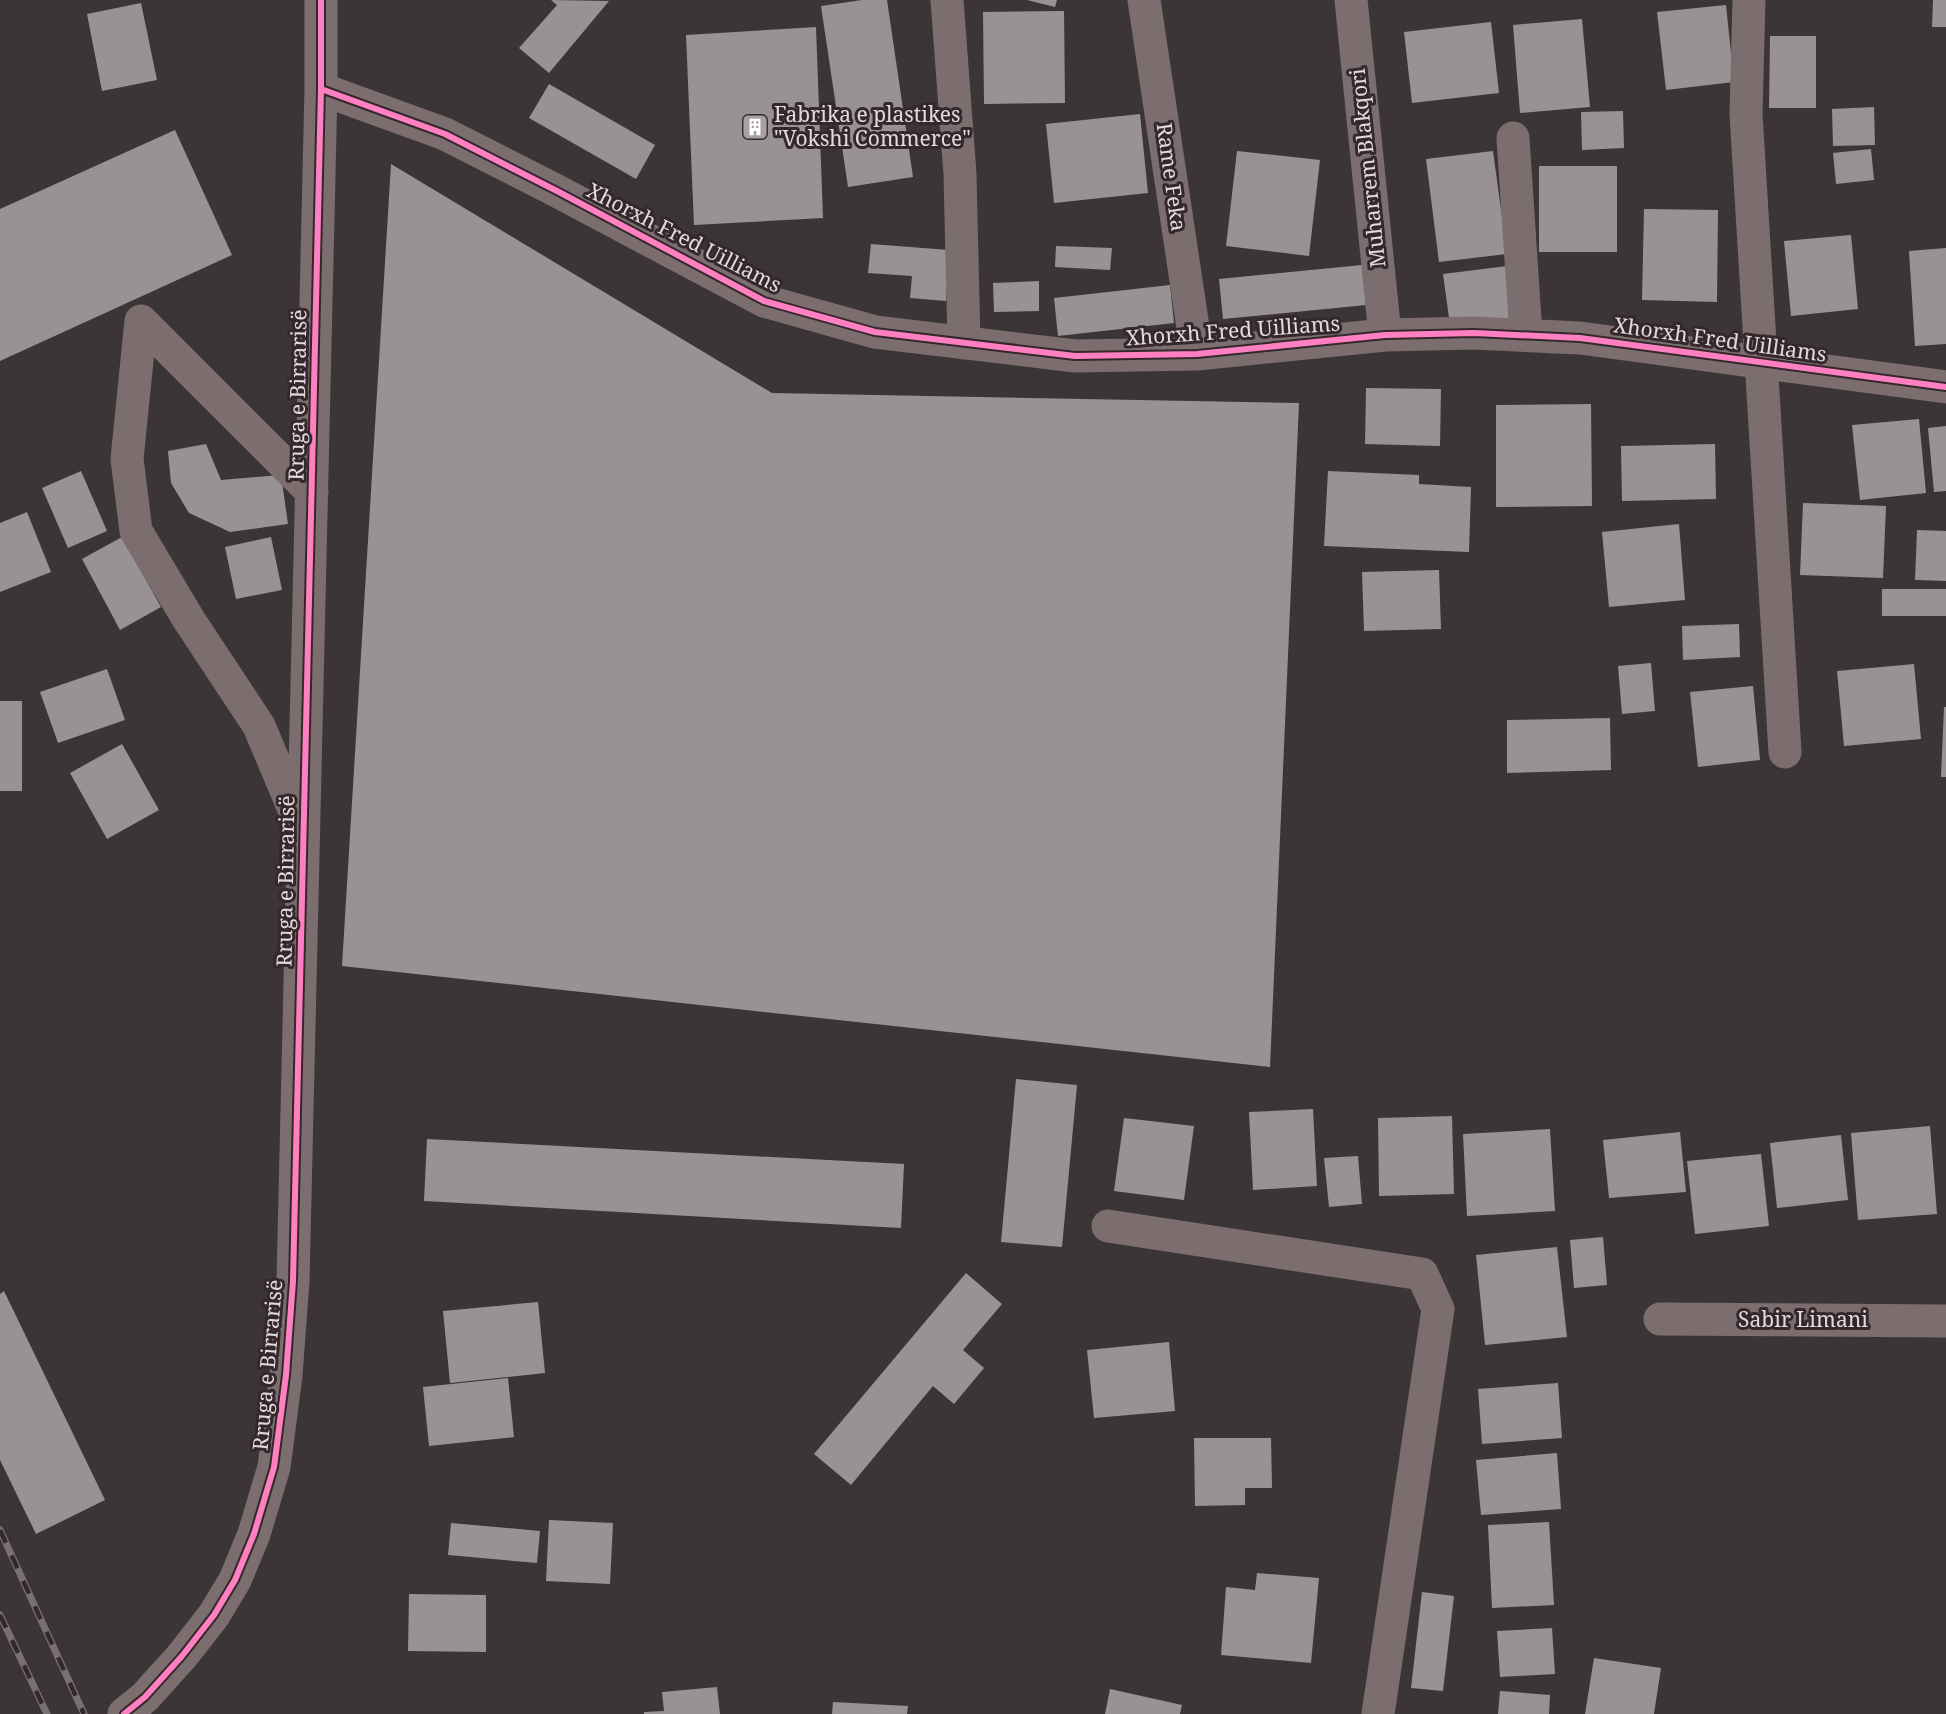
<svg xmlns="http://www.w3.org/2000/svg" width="1946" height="1714" viewBox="0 0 1946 1714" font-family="'Noto Serif',serif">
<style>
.building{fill:#989296}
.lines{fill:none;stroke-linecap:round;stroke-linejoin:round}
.minor{stroke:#7c6e6e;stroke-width:33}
.rail-casing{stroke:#7a7072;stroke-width:7}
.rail{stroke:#35282d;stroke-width:4.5;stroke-dasharray:14;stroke-linecap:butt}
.cycleway-casing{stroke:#35282d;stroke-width:10}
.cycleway{stroke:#ff80c0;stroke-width:6}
.labels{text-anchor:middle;stroke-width:6;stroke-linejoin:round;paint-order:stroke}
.poi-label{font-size:21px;fill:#e2dadd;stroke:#35282d;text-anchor:start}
.street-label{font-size:21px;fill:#e2dadd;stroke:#35282d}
</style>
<rect width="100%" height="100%" fill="#3c3538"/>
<path class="building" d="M551,0L609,1L549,73L519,48L557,5Z
M862,0H887L913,177L848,187L821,6Z
M1027,0H1057L1055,7Z
M1933,0H1946V27H1932Z
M141,3L157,80L102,91L87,14Z
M1726,5L1734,82L1666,90L1657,12Z
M1064,11L1065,103L984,104L983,12Z
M1582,19L1590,107L1520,113L1513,25Z
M1491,22L1499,93L1412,103L1404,32Z
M816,27L823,218L694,225L686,35Z
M1770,36H1816V108H1769Z
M549,84L655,145L636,179L529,118Z
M1874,107L1875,145L1833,146L1832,109Z
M1623,111L1624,148L1582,150L1581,112Z
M1140,114L1148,193L1054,203L1046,124Z
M175,130L232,255L0,361V209Z
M1871,149L1874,180L1836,184L1833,153Z
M1237,151L1320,160L1309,256L1226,246Z
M1493,151L1507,254L1439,262L1426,159Z
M391,164L772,393L1299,403L1270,1067L342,966Z
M1539,166H1617V252H1539Z
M1644,209L1718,210L1717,302L1642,300Z
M1851,235L1858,309L1791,316L1784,241Z
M871,244L949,250L946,301L910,298L912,276L868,273Z
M1056,246L1112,248L1110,270L1055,267Z
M1946,248V344L1915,346L1909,251Z
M1362,265L1366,305L1223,319L1219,279Z
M1507,266L1513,318L1450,325L1443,274Z
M1039,281V311L994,312L993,283Z
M1170,285L1174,323L1058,336L1054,298Z
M1366,388L1441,389L1440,446L1365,444Z
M1591,404L1592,506L1496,507V405Z
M1919,419L1926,493L1860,500L1852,425Z
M1946,426V491L1934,492L1928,428Z
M206,444L221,480L281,475L288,524L230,532L189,513L171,483L168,451Z
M1715,444L1716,499L1622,501L1621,446Z
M81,471L107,531L68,548L42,488Z
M1328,471L1419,475V484L1471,487L1469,552L1324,546Z
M1803,503L1886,506L1883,578L1800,575Z
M27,512L51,572L0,592V523Z
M1679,524L1685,600L1609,607L1602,532Z
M1917,530L1946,531V581L1915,580Z
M122,537L161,607L120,630L82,559Z
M271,537L282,590L236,599L225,547Z
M1439,570L1441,629L1364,631L1362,572Z
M1882,589H1946V616H1882Z
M1739,624L1740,657L1683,660L1682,626Z
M1651,663L1655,711L1622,714L1618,666Z
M1914,664L1921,739L1844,746L1837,671Z
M107,669L125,720L58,743L40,692Z
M1753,686L1760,760L1698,767L1690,692Z
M0,701H22V791H0Z
M1944,707H1946V777H1941Z
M1610,718L1611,770L1507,773V720Z
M122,744L159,810L107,839L70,773Z
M1016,1079L1077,1085L1062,1247L1001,1242Z
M1313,1109L1317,1186L1253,1190L1249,1112Z
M1452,1116L1454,1194L1379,1196L1378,1118Z
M1124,1118L1194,1126L1184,1200L1114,1191Z
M1930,1126L1937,1214L1858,1220L1851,1133Z
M1550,1129L1555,1211L1467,1216L1463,1134Z
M1680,1132L1686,1192L1609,1198L1603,1140Z
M1841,1135L1848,1200L1777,1208L1770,1143Z
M427,1139L904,1164L901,1228L424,1201Z
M1761,1154L1769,1226L1695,1234L1687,1161Z
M1358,1156L1362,1204L1329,1207L1324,1158Z
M1603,1237L1607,1285L1574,1288L1570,1240Z
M1557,1247L1567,1337L1485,1345L1476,1255Z
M966,1273L1002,1304L963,1350L984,1368L954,1404L933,1386L851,1485L814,1454Z
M4,1291L105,1500L36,1534L0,1460V1294Z
M538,1302L545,1373L450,1383L443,1311Z
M1169,1342L1175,1411L1094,1418L1087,1350Z
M508,1378L514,1437L429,1446L423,1387Z
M1558,1383L1562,1438L1482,1444L1478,1389Z
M1194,1438H1271L1272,1488H1245V1505L1195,1506Z
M1557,1453L1561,1509L1481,1515L1476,1460Z
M549,1520L613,1523L610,1584L546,1581Z
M1549,1522L1554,1605L1492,1608L1488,1525Z
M451,1523L540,1531L537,1563L448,1555Z
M1257,1573L1319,1578L1311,1663L1221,1655L1226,1587L1255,1590Z
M1422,1592L1454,1596L1443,1691L1411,1688Z
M409,1594L486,1595V1652L408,1651Z
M1552,1628L1555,1674L1500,1677L1497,1631Z
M1594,1658L1661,1668L1654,1714H1585Z
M717,1687L720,1714H644V1712L664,1711L662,1692Z
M1110,1689L1182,1705L1180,1714H1105Z
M1500,1691L1550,1695L1549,1714H1498Z
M833,1702L908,1706L907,1714H832Z"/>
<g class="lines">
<path class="minor" d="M947,0L960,174L964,343
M1144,0L1197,354
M1351,0L1385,335
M1749,0L1746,114L1785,752
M321,89L445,134L557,191L764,301L875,332L1075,356L1197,354L1385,335L1474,333L1580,338L1946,387
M1513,138L1526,335
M141,321L127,459L136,531L189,620L259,726L299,821
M141,321L312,492
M1108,1226L1422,1274L1438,1309L1378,1714
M1660,1319L1946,1321
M124,1714L145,1697L182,1656L214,1615L235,1580L254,1534L274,1467L286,1375L293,1281L321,89V0"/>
<defs>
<path id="rail" d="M0,1530L84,1714
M0,1615L47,1714"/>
</defs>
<use href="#rail" class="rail-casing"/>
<use href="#rail" class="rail"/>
<defs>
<path id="cycleway" d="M321,89L445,134L557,191L764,301L875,332L1075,356L1197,354L1385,335L1474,333L1580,338L1946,387
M124,1714L145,1697L182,1656L214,1615L235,1580L254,1534L274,1467L286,1375L293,1281L321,89V0"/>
</defs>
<use href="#cycleway" class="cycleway-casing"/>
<use href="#cycleway" class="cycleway"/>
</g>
<defs>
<symbol id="building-square" viewBox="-11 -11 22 22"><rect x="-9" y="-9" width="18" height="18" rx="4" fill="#a8a0a3" stroke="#35282d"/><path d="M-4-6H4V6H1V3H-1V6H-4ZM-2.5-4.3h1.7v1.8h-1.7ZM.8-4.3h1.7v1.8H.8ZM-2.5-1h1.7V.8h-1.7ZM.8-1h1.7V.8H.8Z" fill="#fff"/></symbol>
</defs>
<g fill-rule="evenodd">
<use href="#building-square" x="740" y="112" width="30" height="30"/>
</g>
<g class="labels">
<g class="poi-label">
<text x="774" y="122">Fabrika e plastikes<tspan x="774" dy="24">"Vokshi Commerce"</tspan></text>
</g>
<g class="street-label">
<text transform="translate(1368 168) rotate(-96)" y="7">Muharrem Blakqori</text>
<text transform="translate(1171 177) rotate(82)" y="7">Rame Feka</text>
<text transform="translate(684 238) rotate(27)" y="7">Xhorxh Fred Uilliams</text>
<text transform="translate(1233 331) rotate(-4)" y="7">Xhorxh Fred Uilliams</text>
<text transform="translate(1720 340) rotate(8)" y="7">Xhorxh Fred Uilliams</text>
<text transform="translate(298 395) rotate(-89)" y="7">Rruga e Birrarisë</text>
<text transform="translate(286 881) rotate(-89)" y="7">Rruga e Birrarisë</text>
<text x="1803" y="1327">Sabir Limani</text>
<text transform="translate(268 1365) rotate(-85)" y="7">Rruga e Birrarisë</text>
</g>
</g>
</svg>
